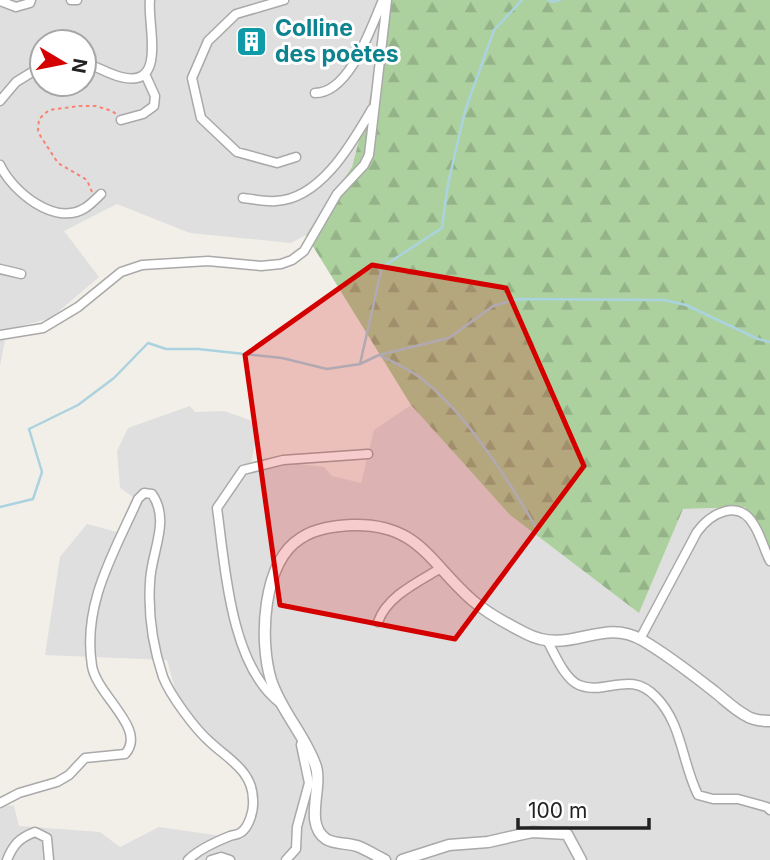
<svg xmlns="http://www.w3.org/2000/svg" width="770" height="860" viewBox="0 0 770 860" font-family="Inter,sans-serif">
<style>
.residential{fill:#e0dfdf;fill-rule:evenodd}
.forest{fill:url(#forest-firs)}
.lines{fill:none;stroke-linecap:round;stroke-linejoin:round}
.stream{stroke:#aad3df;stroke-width:2.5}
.minor-casing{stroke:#a9a9a9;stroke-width:11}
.tertiary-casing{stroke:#a9a9a9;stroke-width:13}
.path{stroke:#fa8072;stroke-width:2;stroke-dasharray:3.5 3.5;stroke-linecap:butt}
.minor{stroke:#fff;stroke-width:8}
.tertiary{stroke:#fff;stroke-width:10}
.marked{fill:#d40000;fill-opacity:0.2;stroke:#d40000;stroke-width:5;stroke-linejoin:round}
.labels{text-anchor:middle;stroke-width:6;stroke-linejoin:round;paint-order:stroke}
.culture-label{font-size:23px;font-weight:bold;fill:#0d838f;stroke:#fff;text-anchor:start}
</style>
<defs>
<pattern id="forest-firs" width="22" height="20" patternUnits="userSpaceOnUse" patternTransform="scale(1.75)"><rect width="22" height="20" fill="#add19e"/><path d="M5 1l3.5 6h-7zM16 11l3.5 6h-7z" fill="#95b388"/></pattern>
</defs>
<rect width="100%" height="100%" fill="#f2efe9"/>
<path class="residential" d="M0,0H391L369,102L352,167L306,235L291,243L190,233L117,204L64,231L99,277L51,318L7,330L0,366ZM42,42H84V84H42Z
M411,405L510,515L639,612L683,509L745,507L770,553V860H0V805L14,806L19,826L100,832L120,847L159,827L242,839L256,809L251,777L179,703L167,660L45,655L60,557L87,524L117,532L133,497L120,488L117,451L128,428L190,406L195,412L224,411L250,420L257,433L251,464H299L324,467L332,476L361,483L374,430Z"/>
<path class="forest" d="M391,0H770V553L745,507L683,509L639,613L510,515L411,405L306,235L352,167L369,102Z"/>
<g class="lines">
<path class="stream" d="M548,0L552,2L560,0
M381,356C395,363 411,370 423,380C466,413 512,485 539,533
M360,364L382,267L442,228L448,184L465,111L494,30L522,0
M0,507L33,499L42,472L29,429L78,405L114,378L148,343L166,349H198L282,358L327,369L360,364L379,355L449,338L493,306L518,299L664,300L686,305L758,339L770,342"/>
<defs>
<path id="minor" d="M71,0H77
M284,0L236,14L208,41L192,78L201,118L237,152L277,163L296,157
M0,1L16,7L30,3L31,0
M84,63C97,66 108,74 121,77C168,89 147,25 150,0
M315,93C350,93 371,27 383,0
M0,101L16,82L42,66
M121,120L143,114L154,106L155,96L145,74
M0,165C12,191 55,227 85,208C90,205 96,199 101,194
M243,198C253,199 265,202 276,201C321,199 352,143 372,109
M0,269L21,274
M0,335L43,328L78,307L121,272L142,265L208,261L261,266L281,264L292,260L304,251L337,194L364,165L369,155L387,0
M378,622C387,596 418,582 441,568
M640,639L697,532C711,513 739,498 754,525C761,536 764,549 770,561
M548,642C555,655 565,679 579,685C606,696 630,669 656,697C682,723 682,763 698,795L713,799H738L767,807L770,810
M280,703C230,665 225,565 217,508L243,470L283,460L368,454
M0,803L19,793L57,782L69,775L85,758L125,754C148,729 97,696 92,666C82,604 114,553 138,499L144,493L152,494C171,521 151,552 150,582C148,614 153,647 163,677C170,695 195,729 210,742C228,759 253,771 253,800C254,810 249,828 240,833C237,835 233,835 230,836C215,842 199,849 188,860
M7,860C13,845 19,838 35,832L47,838L49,860
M211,860L221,857L230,860
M286,860L296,849L297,827L309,783L301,745L303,739"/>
<path id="tertiary" d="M385,860C376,856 366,849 357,846C348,843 333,844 326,839C303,823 324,786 315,764C304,734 281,711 271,680C259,641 262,562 301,538C316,528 335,526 352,525C418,523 429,562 472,600C487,613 507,624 525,633C570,657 601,616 642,640C668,655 692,674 715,692C725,700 734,709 745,715C752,720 761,721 770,721
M402,860L449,845L488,842L532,832L567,834L581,860"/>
</defs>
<use href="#minor" class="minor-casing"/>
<use href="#tertiary" class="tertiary-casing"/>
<path class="path" d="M92,192L87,180L58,163L41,137L38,131L39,119L49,110L79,106H96L112,111L116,114"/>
<use href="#minor" class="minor"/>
<use href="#tertiary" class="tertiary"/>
</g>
<path class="marked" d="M372,265L506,288L584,466L455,639L280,605L245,355Z"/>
<defs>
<symbol id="building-square" viewBox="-11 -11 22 22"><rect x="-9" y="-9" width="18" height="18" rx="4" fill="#0f9aa8" stroke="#fff"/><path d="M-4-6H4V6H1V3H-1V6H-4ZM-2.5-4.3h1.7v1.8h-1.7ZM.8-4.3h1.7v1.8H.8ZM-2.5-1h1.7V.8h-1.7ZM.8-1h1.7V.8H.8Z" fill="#fff"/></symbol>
</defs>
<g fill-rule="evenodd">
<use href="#building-square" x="234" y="24" width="35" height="35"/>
</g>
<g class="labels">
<g class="culture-label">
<text x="275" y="36">Colline<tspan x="275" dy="26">des poètes</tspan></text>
</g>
</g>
<g transform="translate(63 63) rotate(100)"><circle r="33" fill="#ffffff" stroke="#a7a7a7" stroke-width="2"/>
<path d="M0-5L12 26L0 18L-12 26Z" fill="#d40000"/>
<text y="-10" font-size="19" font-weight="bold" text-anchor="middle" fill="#222222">N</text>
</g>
<path d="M518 818v10h131v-10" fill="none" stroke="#222222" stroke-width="3.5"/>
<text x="528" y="818" font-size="21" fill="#222222" stroke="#ffffff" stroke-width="5" paint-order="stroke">100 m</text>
</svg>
